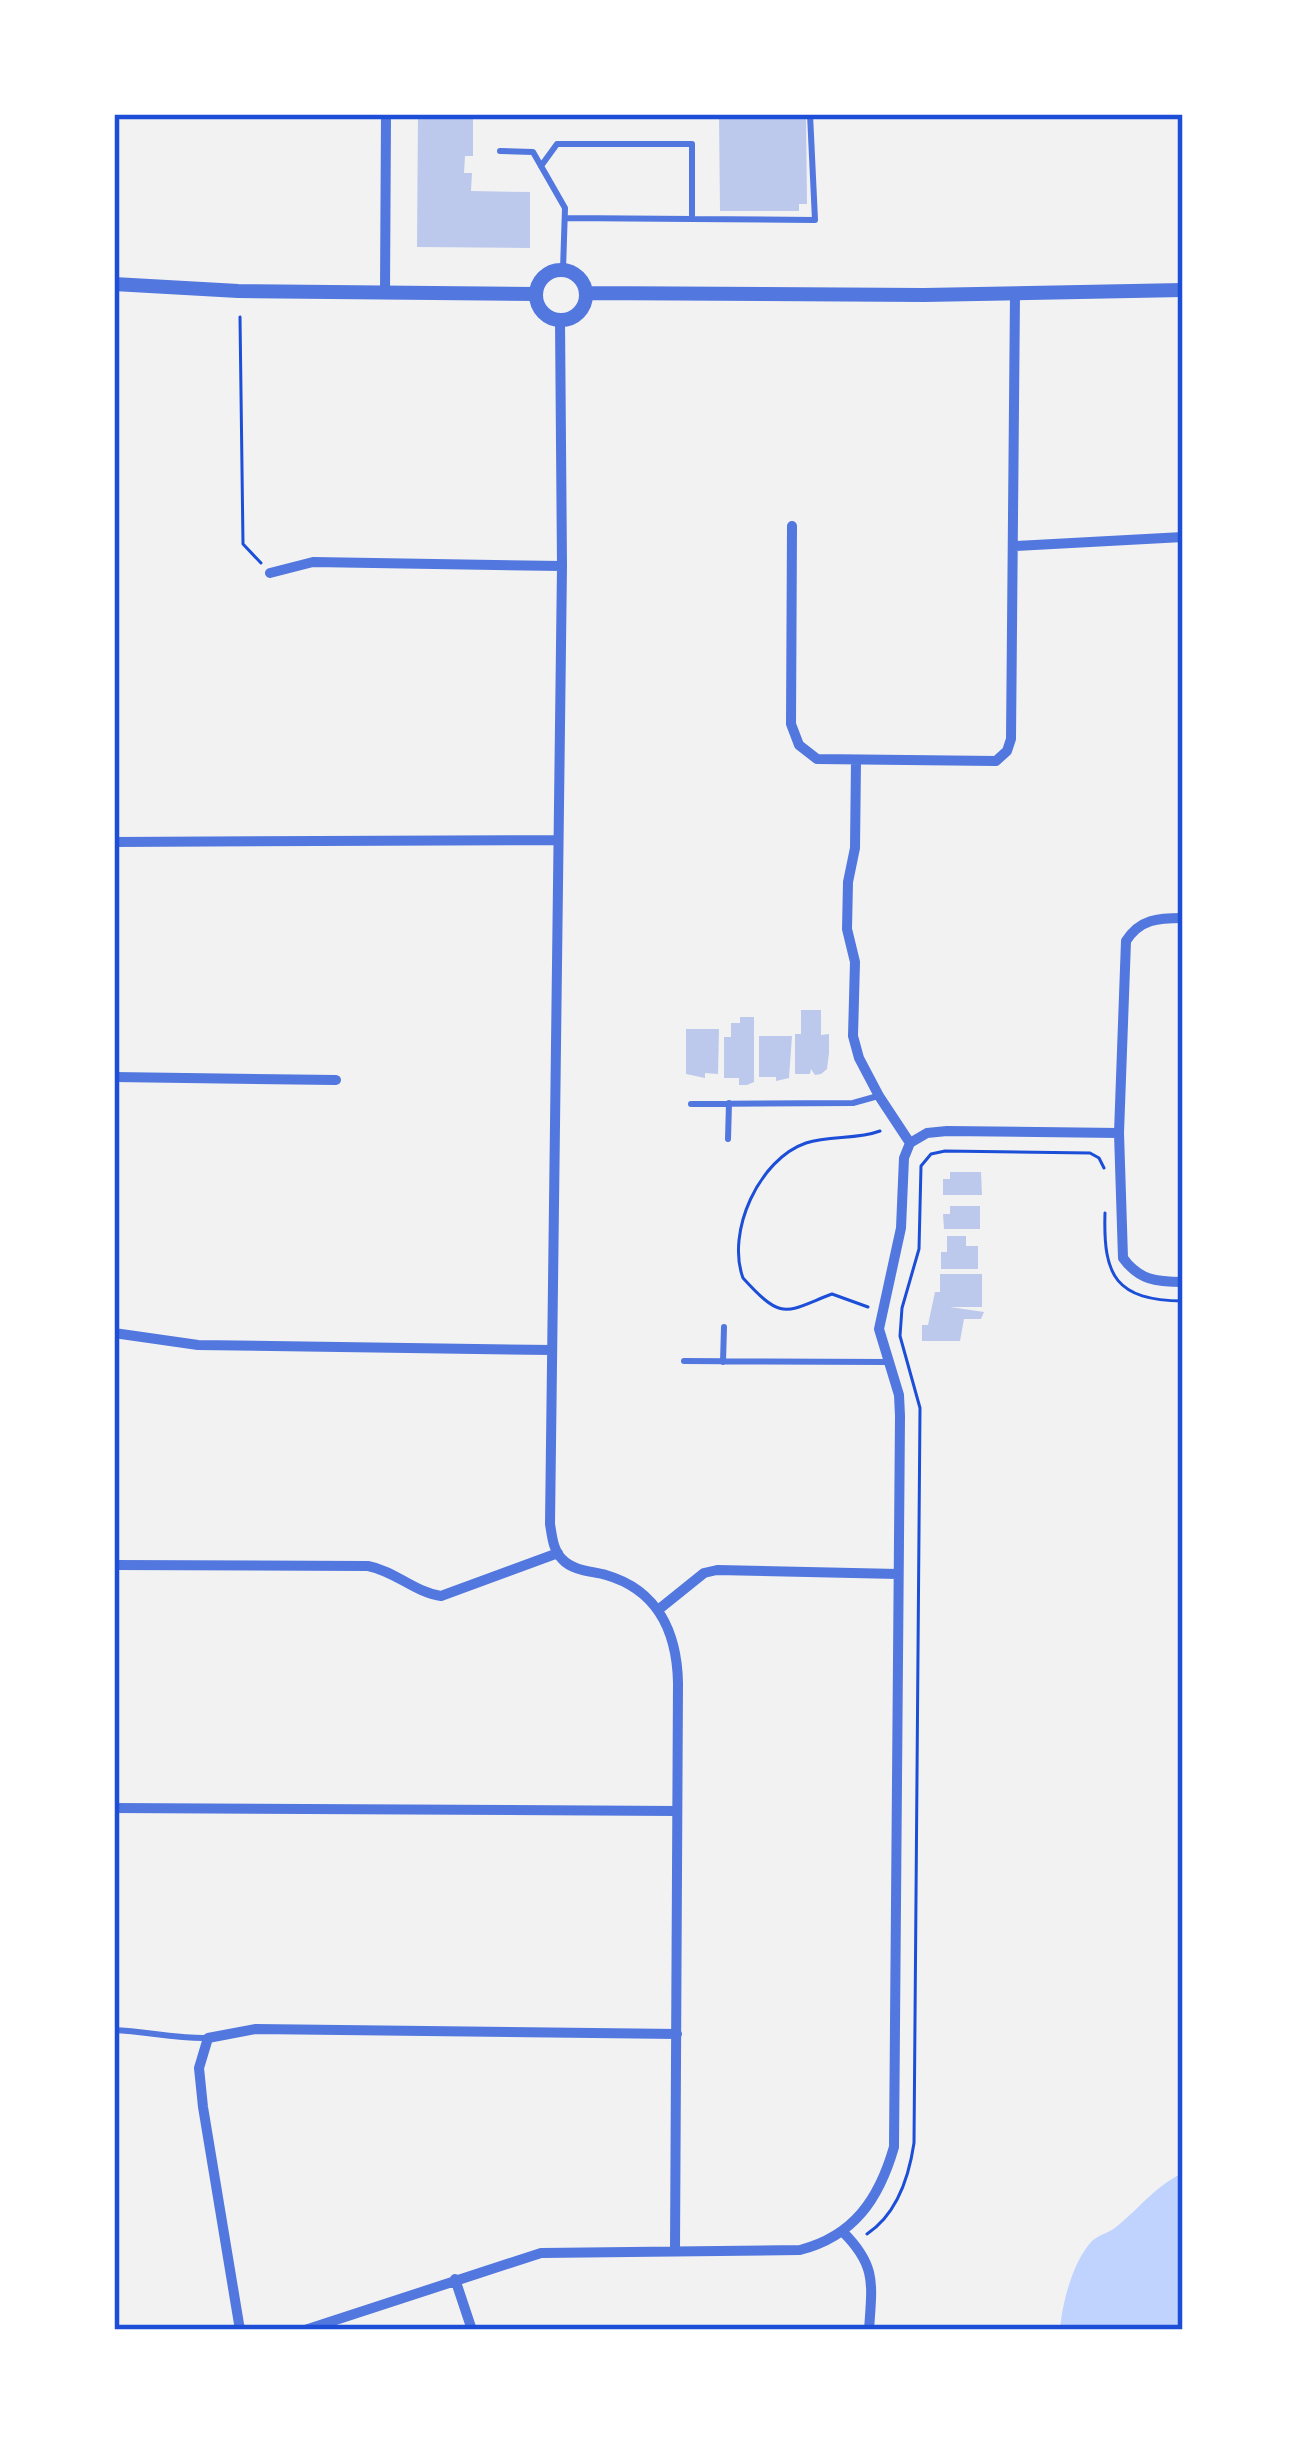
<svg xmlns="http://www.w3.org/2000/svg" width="1297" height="2444" viewBox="0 0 1297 2444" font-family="Rubik,sans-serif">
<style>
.water{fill:#bfd3fe}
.building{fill:#bdc9ec}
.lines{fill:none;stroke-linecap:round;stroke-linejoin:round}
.path{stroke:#1d4ed8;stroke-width:3}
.service{stroke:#5277de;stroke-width:6}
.minor{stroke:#5277de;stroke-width:10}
.tertiary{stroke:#5277de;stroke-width:14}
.neatline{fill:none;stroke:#1d4ed8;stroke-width:4.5}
</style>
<rect width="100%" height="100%" fill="#f2f2f2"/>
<path class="water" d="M1183,2173V2330H1060C1062,2303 1073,2261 1092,2241C1100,2234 1109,2233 1116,2227C1140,2208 1155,2186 1183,2173Z"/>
<path class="building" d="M418,114H473V156H465L464,173H472L471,191L530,192V248L417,247Z
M719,114L806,116L807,204H799V211H720Z
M801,1010H821V1035L829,1034V1053L827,1069L821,1074L815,1075L811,1069L810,1074H795V1034H801Z
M740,1017H754V1082L747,1085H739V1078H724V1037H731V1023H740Z
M686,1029H719L718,1074L705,1073V1078L686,1074Z
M759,1036H792L789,1078L776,1081V1077H759Z
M950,1172H981L982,1195H943V1179H950Z
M950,1206H980V1229H944L943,1214H950Z
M947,1236H966V1246H978V1269H941V1252H947Z
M940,1274H982V1307H950L984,1312L981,1319H964L960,1341H922V1325H928L935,1292H940Z"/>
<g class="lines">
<path class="path" d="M240,317L243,544L261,563
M1105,1213C1103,1277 1116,1300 1183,1301
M868,1307L832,1294C785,1312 783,1322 743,1278C726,1232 759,1159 806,1143C830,1135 856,1140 880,1131
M867,2234C897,2214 909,2177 914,2143L920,1408L900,1336L902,1308L919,1249L921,1166L931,1154L945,1151L1090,1153L1099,1158L1104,1168"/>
<path class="service" d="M500,151L533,152L565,208L563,270
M541,166L557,144H692V219L565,218
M692,219L815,220L810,114
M691,1104L853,1103L878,1096
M728,1139L729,1103
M684,1361L888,1362
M723,1362L724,1327
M114,2030C146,2031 175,2039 208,2038"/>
<path class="minor" d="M385,292L386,114
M560,320L562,566L550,1524C552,1536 553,1550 562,1559C573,1571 591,1571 606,1575C658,1590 677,1633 678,1683L675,2251
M792,526L791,724L799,745L817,759L996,761L1007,751L1011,739L1015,294
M1014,546L1183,537
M270,573L313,562L562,566
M856,760L855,848L848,882L847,929L855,962L853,1036L859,1058L879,1096L910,1143
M114,842L557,840
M1183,918C1158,918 1140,919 1126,941L1119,1133L1123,1258C1139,1280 1156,1282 1183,1282
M114,1077L336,1080
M114,1333L198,1345L552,1350
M114,1565L368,1566C395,1571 414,1592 441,1596L558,1553
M658,1610L704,1573L717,1570L898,1574
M114,1808L677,1811
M843,2232C877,2266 872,2284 869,2330
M455,2279L472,2330
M240,2330L203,2107L199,2068L208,2038L256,2029L677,2034
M305,2330L541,2253L800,2250C854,2236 879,2199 894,2147L900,1416L899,1395L879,1329L901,1228L904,1158L910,1143L927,1133L947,1131L1119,1133"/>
<path class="tertiary" d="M536 295a25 25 0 1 1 50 0a25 25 0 1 1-50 0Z
M114,284L238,291L536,294
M586,293L924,295L1183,290"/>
</g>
<rect width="1297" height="2444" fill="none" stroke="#ffffff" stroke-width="234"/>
<rect x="117" y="117" width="1063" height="2210" class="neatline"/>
</svg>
